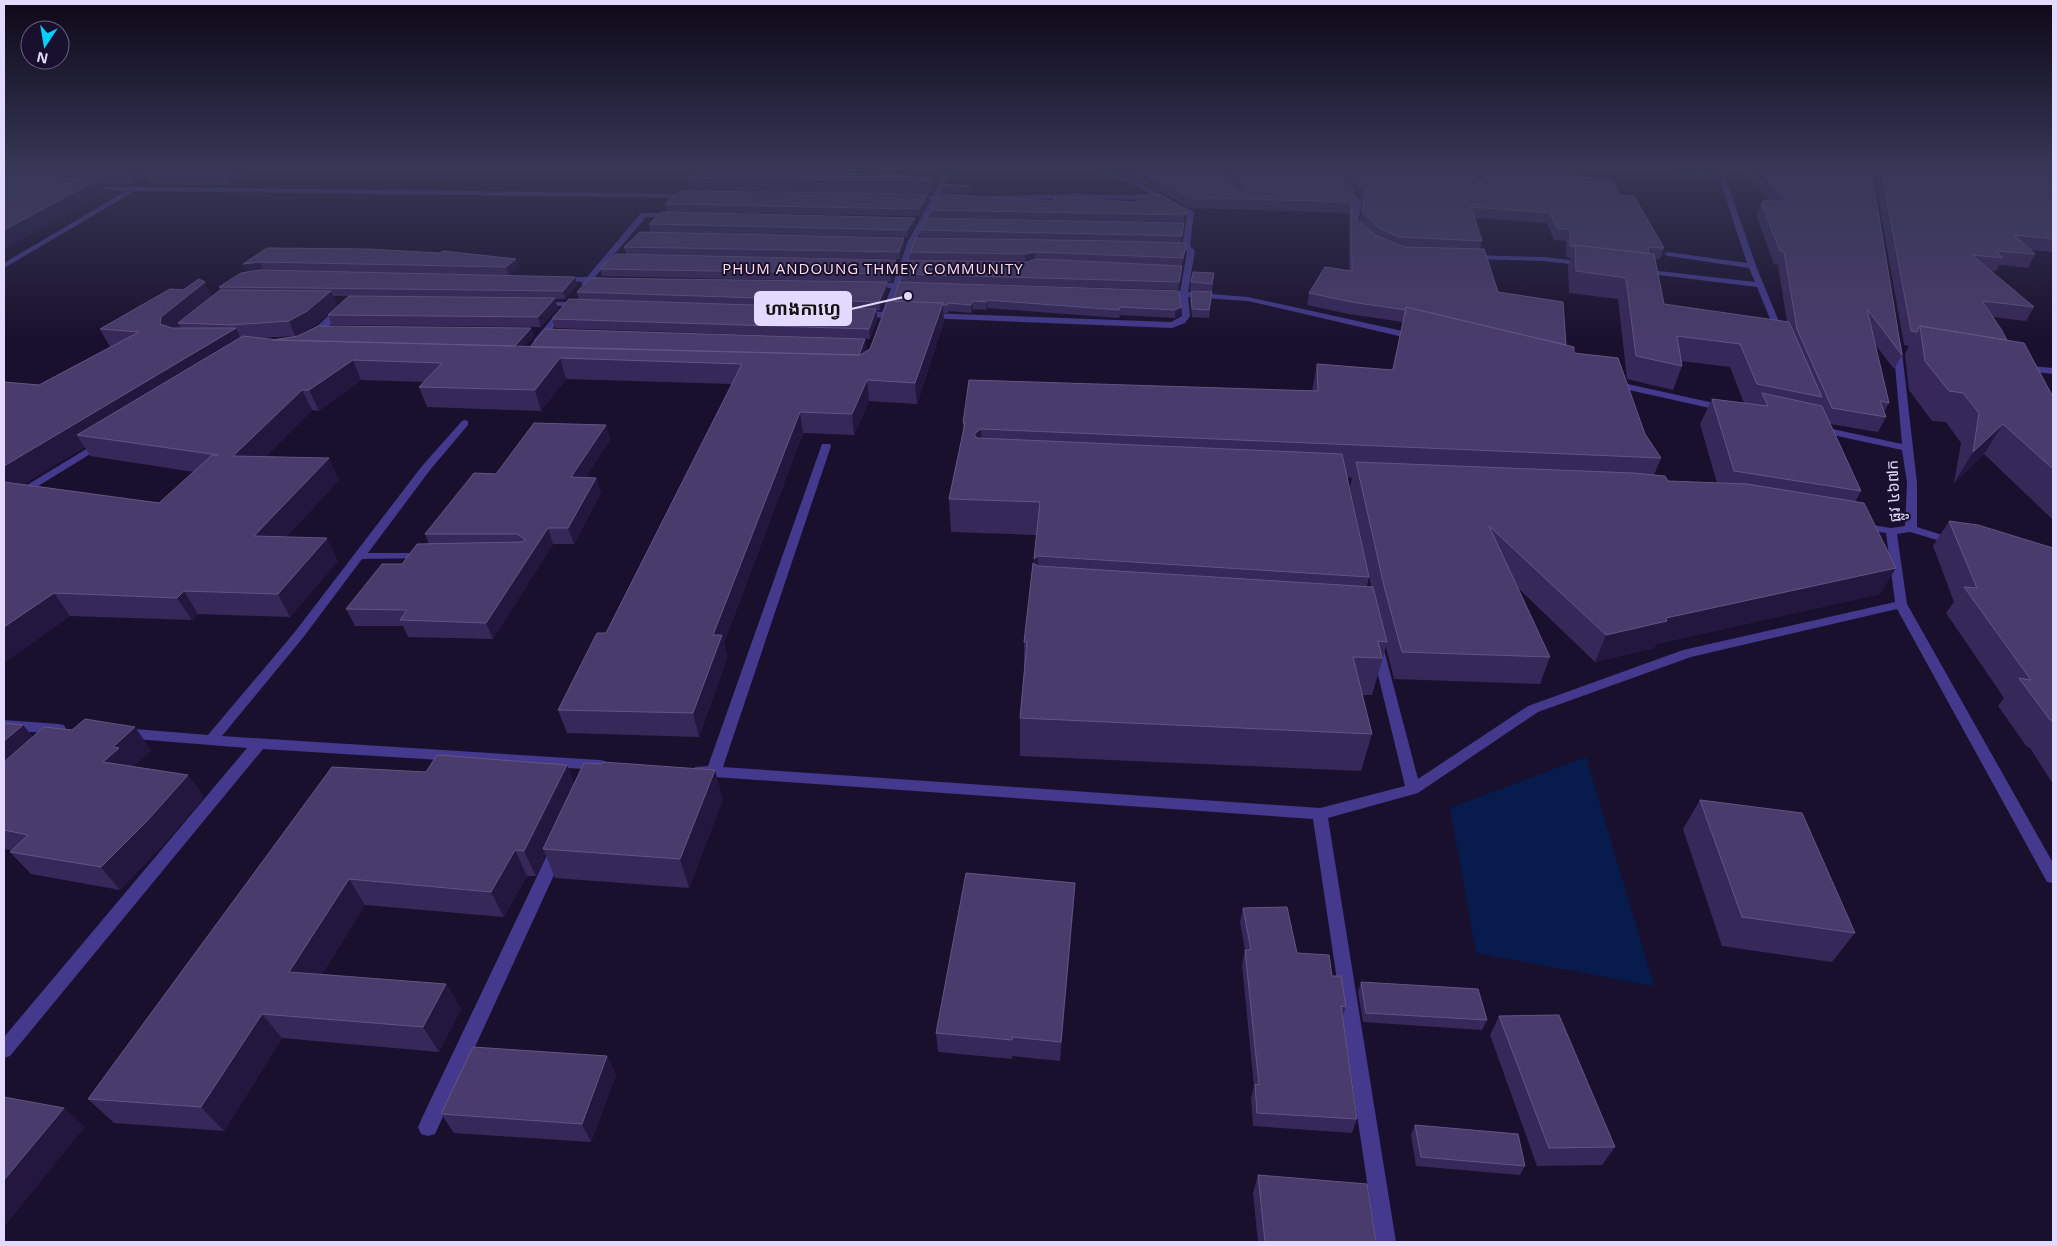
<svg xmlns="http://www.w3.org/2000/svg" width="2057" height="1246" viewBox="0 0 2057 1246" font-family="'Open Sans','Noto Sans Khmer',sans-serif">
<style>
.water{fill:#081b4d}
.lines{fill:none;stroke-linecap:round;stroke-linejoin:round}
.minor{fill:#44398d;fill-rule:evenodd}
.wall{fill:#37285a;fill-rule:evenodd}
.shaded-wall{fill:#231740}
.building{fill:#493c6c;stroke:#625583}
.labels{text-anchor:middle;stroke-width:4;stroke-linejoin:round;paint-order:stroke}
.far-neighbourhood-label{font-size:15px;letter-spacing:1px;fill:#ffddef;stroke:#18102c}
.street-label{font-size:16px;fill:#e3dbff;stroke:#18102c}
.leader{fill:none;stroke:#e3dbff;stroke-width:2}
.callout-dot{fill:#e3dbff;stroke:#18102c;stroke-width:2}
.callout{fill:#e3dbff;stroke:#e3dbff;stroke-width:2}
.callout-label{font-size:18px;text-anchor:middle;font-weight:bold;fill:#111}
</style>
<rect width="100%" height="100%" fill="#18102c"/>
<path class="water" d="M1586,757L1654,986L1476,953L1450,808Z"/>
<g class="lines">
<path class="minor" d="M949,168H955L943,185L940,196H954L957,198L954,200H938L916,241L901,283L914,284L918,286L914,288H899L890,312H900L904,315C897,320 867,317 857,315L856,313L860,310L882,312L891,288L871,287L867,285L871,283H893L908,241L931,200H911L908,198L911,196H933L937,185Z
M1077,168C1119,168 1157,193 1194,212L1190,246L1195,251L1188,292L1248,297L1416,334L1420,337L1416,340L1248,301L1188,297L1190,316L1185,323L1172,328L924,318V314L927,313L1171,322L1182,316L1180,297L1164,295L1160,293L1164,291L1180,292L1187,252L1182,247L1187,215L1157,198L1154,200L1078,198L989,200L986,198L989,196L1078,194L1153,196L1133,184Z
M1325,168H1332L1362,202L1358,223L1366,233L1365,235H1359L1350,223L1355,202Z
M1612,168H1644L1717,174L1714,168H1720L1725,176L1756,266L1785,336L1784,338L1777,336L1757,287L1642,273L1638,271L1642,269L1755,282L1749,268L1668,256L1664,254L1668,252L1747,263L1719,178Z
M89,186L691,194L694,196L691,198L135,191L4,268V263L126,191L87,189L86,188Z
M641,213H675L679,215L675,217H646L595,277L609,278V282H591L585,286L581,284L583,282L556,281V277H587Z
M1467,255L1545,257L1585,262L1589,264L1585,266L1545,261L1470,259H1467Z
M537,302H580L584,304L580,306H537Z
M338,307L345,309C337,319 321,337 307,336V332L316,327Z
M560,309L567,311L540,344H534V340Z
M1897,340L1901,343L1917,483V527L1958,540L1960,542L1954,545L1910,532L1897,534L1907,604L2053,863V883L2047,882L1897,609L1691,657L1538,712L1418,793L1328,818L1396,1242H1376L1313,819L700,776L695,775L693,771L695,767L708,766L822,444H830L831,446L723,767L1320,808L1405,786L1371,646L1372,643L1377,642L1383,646L1418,779L1528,706L1683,650L1895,602L1886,533L1861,529L1855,526L1861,523L1891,528L1905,526L1907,483L1902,450L1819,432L1814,429L1819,426L1902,444L1893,343Z
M2021,365L2053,368V374L2018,370L2016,368Z
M1614,381L1723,405L1728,408L1723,411L1611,386V382Z
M465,420L468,421V425L430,470L368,553H425L429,554L431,556L429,558L362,559L302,639L222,736L600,760L605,761L607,765L605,769L600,770L263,749L10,1056L4,1058V1037L247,748L123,738L118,737L116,733L118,729L123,728L208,735L294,633L422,466L462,421Z
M101,440L106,443L105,445L4,507V499Z
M4,720L59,724L64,725L66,729L64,733L59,734L4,730Z
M557,845L562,847L565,851L435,1134L428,1136L421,1134L418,1127L421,1120L549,851L552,847Z"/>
</g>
<path class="wall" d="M4,168H323L315,173H253L232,185H150L146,177L134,185L102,184L106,193L4,249Z
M699,168H778V169L933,178V193L690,191L687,178Z
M1112,168H1219L1238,192L1221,168H1333L1355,192L1352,215L1360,222L1363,201L1335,168H1574L1578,177L1619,195L1664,248L1660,259H1655L1664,304L1787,322L1778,265L1774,264L1756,215L1763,200L1770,201L1744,168H1871L1902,355L1894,369L1875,344L1889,403L1884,412L1886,417L1878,432L1830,424L1861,491L1855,502L1880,594L1656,644L1654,648L1595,662L1518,588L1550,657L1540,684L1394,679L1386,647L1372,695H1362L1372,734L1361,771L1020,756V718L1024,670V642L1034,564L1036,535L951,532L949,499L963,432V423L1312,391L1317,364L1392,370L1403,322L1349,314L1307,305L1309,293L1349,271V213L1195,208V210L1138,181L1115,173ZM1475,218L1547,223L1554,240L1566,241V256L1568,258H1571L1568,266L1569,293L1618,299L1627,379L1673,390L1682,366L1681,361L1730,367L1744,403L1712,399L1700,424L1717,483L1668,481L1654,475L1661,458L1574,353L1566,345L1498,292L1480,249L1482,241ZM1347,477L1352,478L1350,487L1371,586H1367L1369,577Z
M1873,168H2053V252L2031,250L2035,254L2028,268L1999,265L1996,271H1990L2034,307L2026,321L1993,317L2007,340L2053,397V520L1984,454L1954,483L1961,443L1946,422L1932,421L1909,390L1905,354L1909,346L1904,345Z
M942,186H969V193H943Z
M1136,195L1186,209L1184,222L931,217V210L1053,201L1136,202Z
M929,201L920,216L667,212L665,204Z
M1184,223L1181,243L1185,253L1182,266L1035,259L1025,262L1182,274L1178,290L903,282L902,274L1023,262L911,259L910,252L1070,241L920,237V230Z
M649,224L916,225L908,237L650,232Z
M904,246L900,259L626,254L624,247Z
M267,248L519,267L509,275L263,270L575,277L577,285L565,299H555L558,308L541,327L332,325L328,315L348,296H333L337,306L314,326L296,336L531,328L534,336L525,346L865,339L866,348L864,352L870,349L888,301L1179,291L1180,315L1175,318L1120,315L1119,318L987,308L986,310L973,309L971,313L949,311L948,313H943L944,322L917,404L869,401L854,435L803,433L724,643L727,658L699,737L567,733L558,710L606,633L732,384L566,379L541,411L427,407L419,387L424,382L361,380L319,411L312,410L265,457L339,480L286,537L338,561L290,617L198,614L192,620L70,616L4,663V382L39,385L110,347L100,329L212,296L220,290L219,287L246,272L243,264ZM294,336L275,340L261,338ZM85,447L90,456L194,472L159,503L23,484Z
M896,260V268L891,282H887V290L880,310H877V319L870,339L555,328L552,319L579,300L577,292L880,282L602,276L600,269Z
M1214,273L1212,292L1190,290L1191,282Z
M1191,291L1212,292L1209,318L1192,317L1190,299Z
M606,425L610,440L586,477L596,478L601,493L574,544H553L493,639L408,637L403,626H355L346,609L402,564L429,544L425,534L496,474Z
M1949,521L2053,548V784L2030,748L2027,747L1998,706L2004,698L1946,613L1954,602L1933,546Z
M4,723L23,725L33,737L151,750L133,766L188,775L204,797L164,844L120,890L31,874L10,852L11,850L4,849Z
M332,767L574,784L723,799L689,888L555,878L546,855L536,876H527L504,917L365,905L322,974L446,984L461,1009L439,1052L282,1038L224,1131L114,1123L88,1099Z
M1700,800L1855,933L1832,962L1722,946L1683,829Z
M1075,883L1074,903L1060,1061L1012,1056V1059L938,1052L936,1033Z
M1243,908L1297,953L1332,976L1346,1007L1342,1018L1357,1119L1352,1133L1253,1126L1251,1098L1254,1086L1242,965L1245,950L1240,922Z
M1361,982L1487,1020L1482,1030L1363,1022L1358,992Z
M1499,1016L1615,1147L1602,1165L1537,1166L1490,1035Z
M607,1056L616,1075L591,1142L454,1133L441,1114Z
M1415,1125L1525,1166L1520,1175L1416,1166L1411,1135Z
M1258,1175L1376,1242H1258L1253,1193Z"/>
<path class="shaded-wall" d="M132,168H161L143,171L146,177L134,185L128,171Z
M232,168H251L253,173L232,185L226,172Z
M313,168H323L315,173Z
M933,178V193L932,181Z
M99,179L106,193L4,249V230Z
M928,194L929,201L920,216L919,209Z
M915,218L916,225L908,237L907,230Z
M904,238V246L900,259L899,252Z
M1035,252V259L1025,262V254Z
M516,259L519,267L509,275L506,267Z
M896,260V268L891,282L890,274Z
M260,262L263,270L246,272L243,264Z
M1182,266V274L1178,290L1179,282Z
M575,277L577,285L565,299L563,291Z
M205,282L214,301L178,323L181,328L171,337L160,324L161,317Z
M887,282V290L880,310L879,302Z
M331,291L337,306L314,326L295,336L289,321Z
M555,298L558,308L541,327L538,317Z
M987,300V308L986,310V302Z
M973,301V309L971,313V305Z
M943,303L944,322L917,404L915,383Z
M1181,307L1180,315L1175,318V310Z
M876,309L877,319L870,339L869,329Z
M236,328L245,348L77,435L84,447L4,497V466Z
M531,328L534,336L516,356L513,348Z
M865,339L866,348L859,365L858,357Z
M560,358L566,379L541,411L535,390Z
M353,360L361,380L319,411L309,390Z
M867,380L869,401L854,435L852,414Z
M302,390L312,410L244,477L233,456Z
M800,412L803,433L724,643L727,658L699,737L693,713L713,635Z
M2003,424L1984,454L1954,483L1973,452Z
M606,425L610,440L576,493L571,477Z
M981,429L982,461L974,434Z
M329,458L339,480L266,558L254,536Z
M596,478L601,493L574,544L568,528Z
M548,528L553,544L493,639L486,623Z
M327,538L338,561L290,617L278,594Z
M1038,556V590L1034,592V559Z
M1896,568L1880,594L1656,644L1654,648L1595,662L1606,635L1666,618Z
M184,591L198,614L192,620L177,598Z
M54,593L70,616L4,663V627Z
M23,725L41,747L4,781V741Z
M135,727L151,750L133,766L103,762L113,747Z
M567,765L577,790L543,849L546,855L536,876L524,851Z
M715,770L723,799L689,888L680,859Z
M188,775L204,797L164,844L120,890L101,867Z
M515,850L527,876L504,917L491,892Z
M349,879L365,905L308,996L289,972Z
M1075,883L1074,903L1060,1061L1061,1042Z
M446,984L461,1009L439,1052L423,1027Z
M262,1014L282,1038L224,1131L201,1107Z
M607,1056L616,1075L591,1142L582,1124Z
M64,1108L85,1127L4,1227V1180Z"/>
<path class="building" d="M4,168H132L128,171L4,170Z
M148,168H232L226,172L143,171Z
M699,168H776V169L933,178L932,181L687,178Z
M1131,168H1219L1238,192H1245V188L1230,168H1333L1355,192L1352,215L1375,235L1404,247L1484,249L1498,292L1563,302L1566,345L1406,307L1405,315L1406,310L1351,302L1309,293L1325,267L1352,271L1351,202L1196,198V200L1139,171Z
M1346,168H1464L1468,170L1478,181L1486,180L1482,172L1477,168H1574L1578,177L1613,179L1619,195L1634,196L1664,248L1648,247L1649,254L1575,245L1574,247L1571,246L1570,244V229H1558L1550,213L1471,207L1482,241L1399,237L1380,229L1362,212L1365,190Z
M1758,168H1871L1902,355L1867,309L1889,403L1880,401L1886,417L1832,408L1797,329L1784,252L1780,251L1761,203H1765L1763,200L1787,202Z
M1881,168H2053V239L2014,235L2035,254L1996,251L2003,258L1972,255L2034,307L1982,301L2001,329L2007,340L1920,326L1917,332L1911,331Z
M4,177L99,179L4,230Z
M943,184L969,186H942Z
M680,191L928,194L919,209L665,204Z
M940,194L1053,201L1054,198H1083L1142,203L1136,195H1160L1186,209L1185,215L931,210Z
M662,212L915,218L907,230L649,224Z
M927,218L1184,223L1182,236L920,230Z
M640,232L904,238L899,252L624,247Z
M916,238L1117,241L1184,243L1186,245L1183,258L1035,252L1025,254L910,252Z
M1575,245L1654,254L1664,304L1789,322L1822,397L1757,384L1740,344L1677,336L1682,366L1636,356L1626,278L1576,271Z
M267,248L369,249L440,253L443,251L516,259L506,267L260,262L243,264Z
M616,254L896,260L890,274L600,269Z
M1036,259L1182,266L1179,282L902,274L908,260L1027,262Z
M260,270L575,277L563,291L219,287L241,273Z
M1193,272L1214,273L1212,284L1191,282Z
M590,278L887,282L879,302L577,292Z
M199,279L205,282L161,317L160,324L172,328H236L4,466V382L39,385L139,332L100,329L170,289L183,290Z
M899,282L1179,291L1181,307L1175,310L1120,307L1119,310L987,300L986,302L973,301L971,305L948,303L947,305H943V303L893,301Z
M220,290L331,291L307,311L289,321L232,325L178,323Z
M1191,291L1212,292L1209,310L1192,309Z
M349,296L555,298L538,317L328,315Z
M569,299L876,309L869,329L552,319Z
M888,301L943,303L915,383L867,380L852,414L800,412L713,635H722L693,713L558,710L597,633H606L742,364L560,358L535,390L419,387L442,363L353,360L309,390H302L233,456L329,458L254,536L327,538L278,594L184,591L177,598L54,593L4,627V482L159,503L212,455H218L77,435L243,336L278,340L860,355L870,349Z
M1406,307L1574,347V353L1618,358L1645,434L1661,458L981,429L974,434L977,438L1342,454L1369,577L1038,556L1034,559L1040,502L949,499L965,423H963L969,380L1318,391L1317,364L1393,370Z
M318,326L531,328L515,346L272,340L298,336Z
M1920,326L2024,343L2053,397V469L2003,424L1973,452L1979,413L1963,393L1949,391L1925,361Z
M545,329L865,339L859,355L530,347Z
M1762,393L1822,406L1861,491L1734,471L1712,399L1768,406Z
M534,423L606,425L571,477L596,478L568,528H548L486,623L400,620L407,610L346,609L382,564H402L417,544L523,542L525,539L517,534H425L474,473L496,474Z
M1356,462L1633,473L1665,476L1668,481L1747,484L1864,503L1896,568L1666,618L1667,621L1606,635L1489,526L1550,657L1402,652L1385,590Z
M1949,521L1978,525L2053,548V722L2052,720H2050L2019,678L2031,680L1964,587L1977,588Z
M1033,563L1038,566L1373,587L1387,642L1378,641L1382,658L1353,657L1372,734L1020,718L1027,642H1024Z
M85,719L135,727L113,747L119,748L103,762L188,775L147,821L101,867L10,852L28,835L4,830V762L44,727L72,730Z
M4,723L23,725L4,741Z
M437,755L567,765L524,851L515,850L491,892L349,879L289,972L446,984L423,1027L262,1014L201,1107L88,1099L332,767L426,772Z
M603,762L715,770L680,859L543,849L584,763L602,764Z
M1700,800L1802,813L1855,933L1742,917Z
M966,873L1075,883L1061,1042L1012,1037V1040L936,1033Z
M1287,907L1297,953L1329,955L1332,976H1341L1346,1007L1341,1006L1357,1119L1257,1113L1255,1084L1259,1085L1245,950H1251L1243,908Z
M1361,982L1478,989L1487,1020L1366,1013Z
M1559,1015L1615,1147L1549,1148L1499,1016Z
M473,1047L607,1056L582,1124L441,1114Z
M4,1097L64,1108L4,1180Z
M1415,1125L1518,1134L1525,1166L1421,1157Z
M1258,1175L1367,1184L1376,1242H1265Z"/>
<linearGradient id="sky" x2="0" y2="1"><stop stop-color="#0d0918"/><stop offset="0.49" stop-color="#373756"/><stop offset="1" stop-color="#373756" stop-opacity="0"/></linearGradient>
<rect width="2057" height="343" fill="url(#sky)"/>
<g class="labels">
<g class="far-neighbourhood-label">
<text x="873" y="274">PHUM ANDOUNG THMEY COMMUNITY</text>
</g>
<g class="street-label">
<text transform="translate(1893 491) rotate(-93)" y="6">ផ្លូវ ៤៦៧ក</text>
</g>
</g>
<path class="leader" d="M908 296L851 309"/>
<circle class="callout-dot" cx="908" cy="296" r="5"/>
<rect class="callout" x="755" y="292" width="96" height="33" rx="5"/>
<g class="callout-label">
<text x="803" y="315">ហាងកាហ្វេ</text>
</g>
<rect width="2057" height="1246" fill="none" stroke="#e3dbff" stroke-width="10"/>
<g transform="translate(45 45) rotate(192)"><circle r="24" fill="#18102c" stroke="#696180"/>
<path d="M0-4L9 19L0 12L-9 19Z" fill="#07ceff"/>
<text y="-8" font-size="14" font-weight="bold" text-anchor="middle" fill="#e3dbff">N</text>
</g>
</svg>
